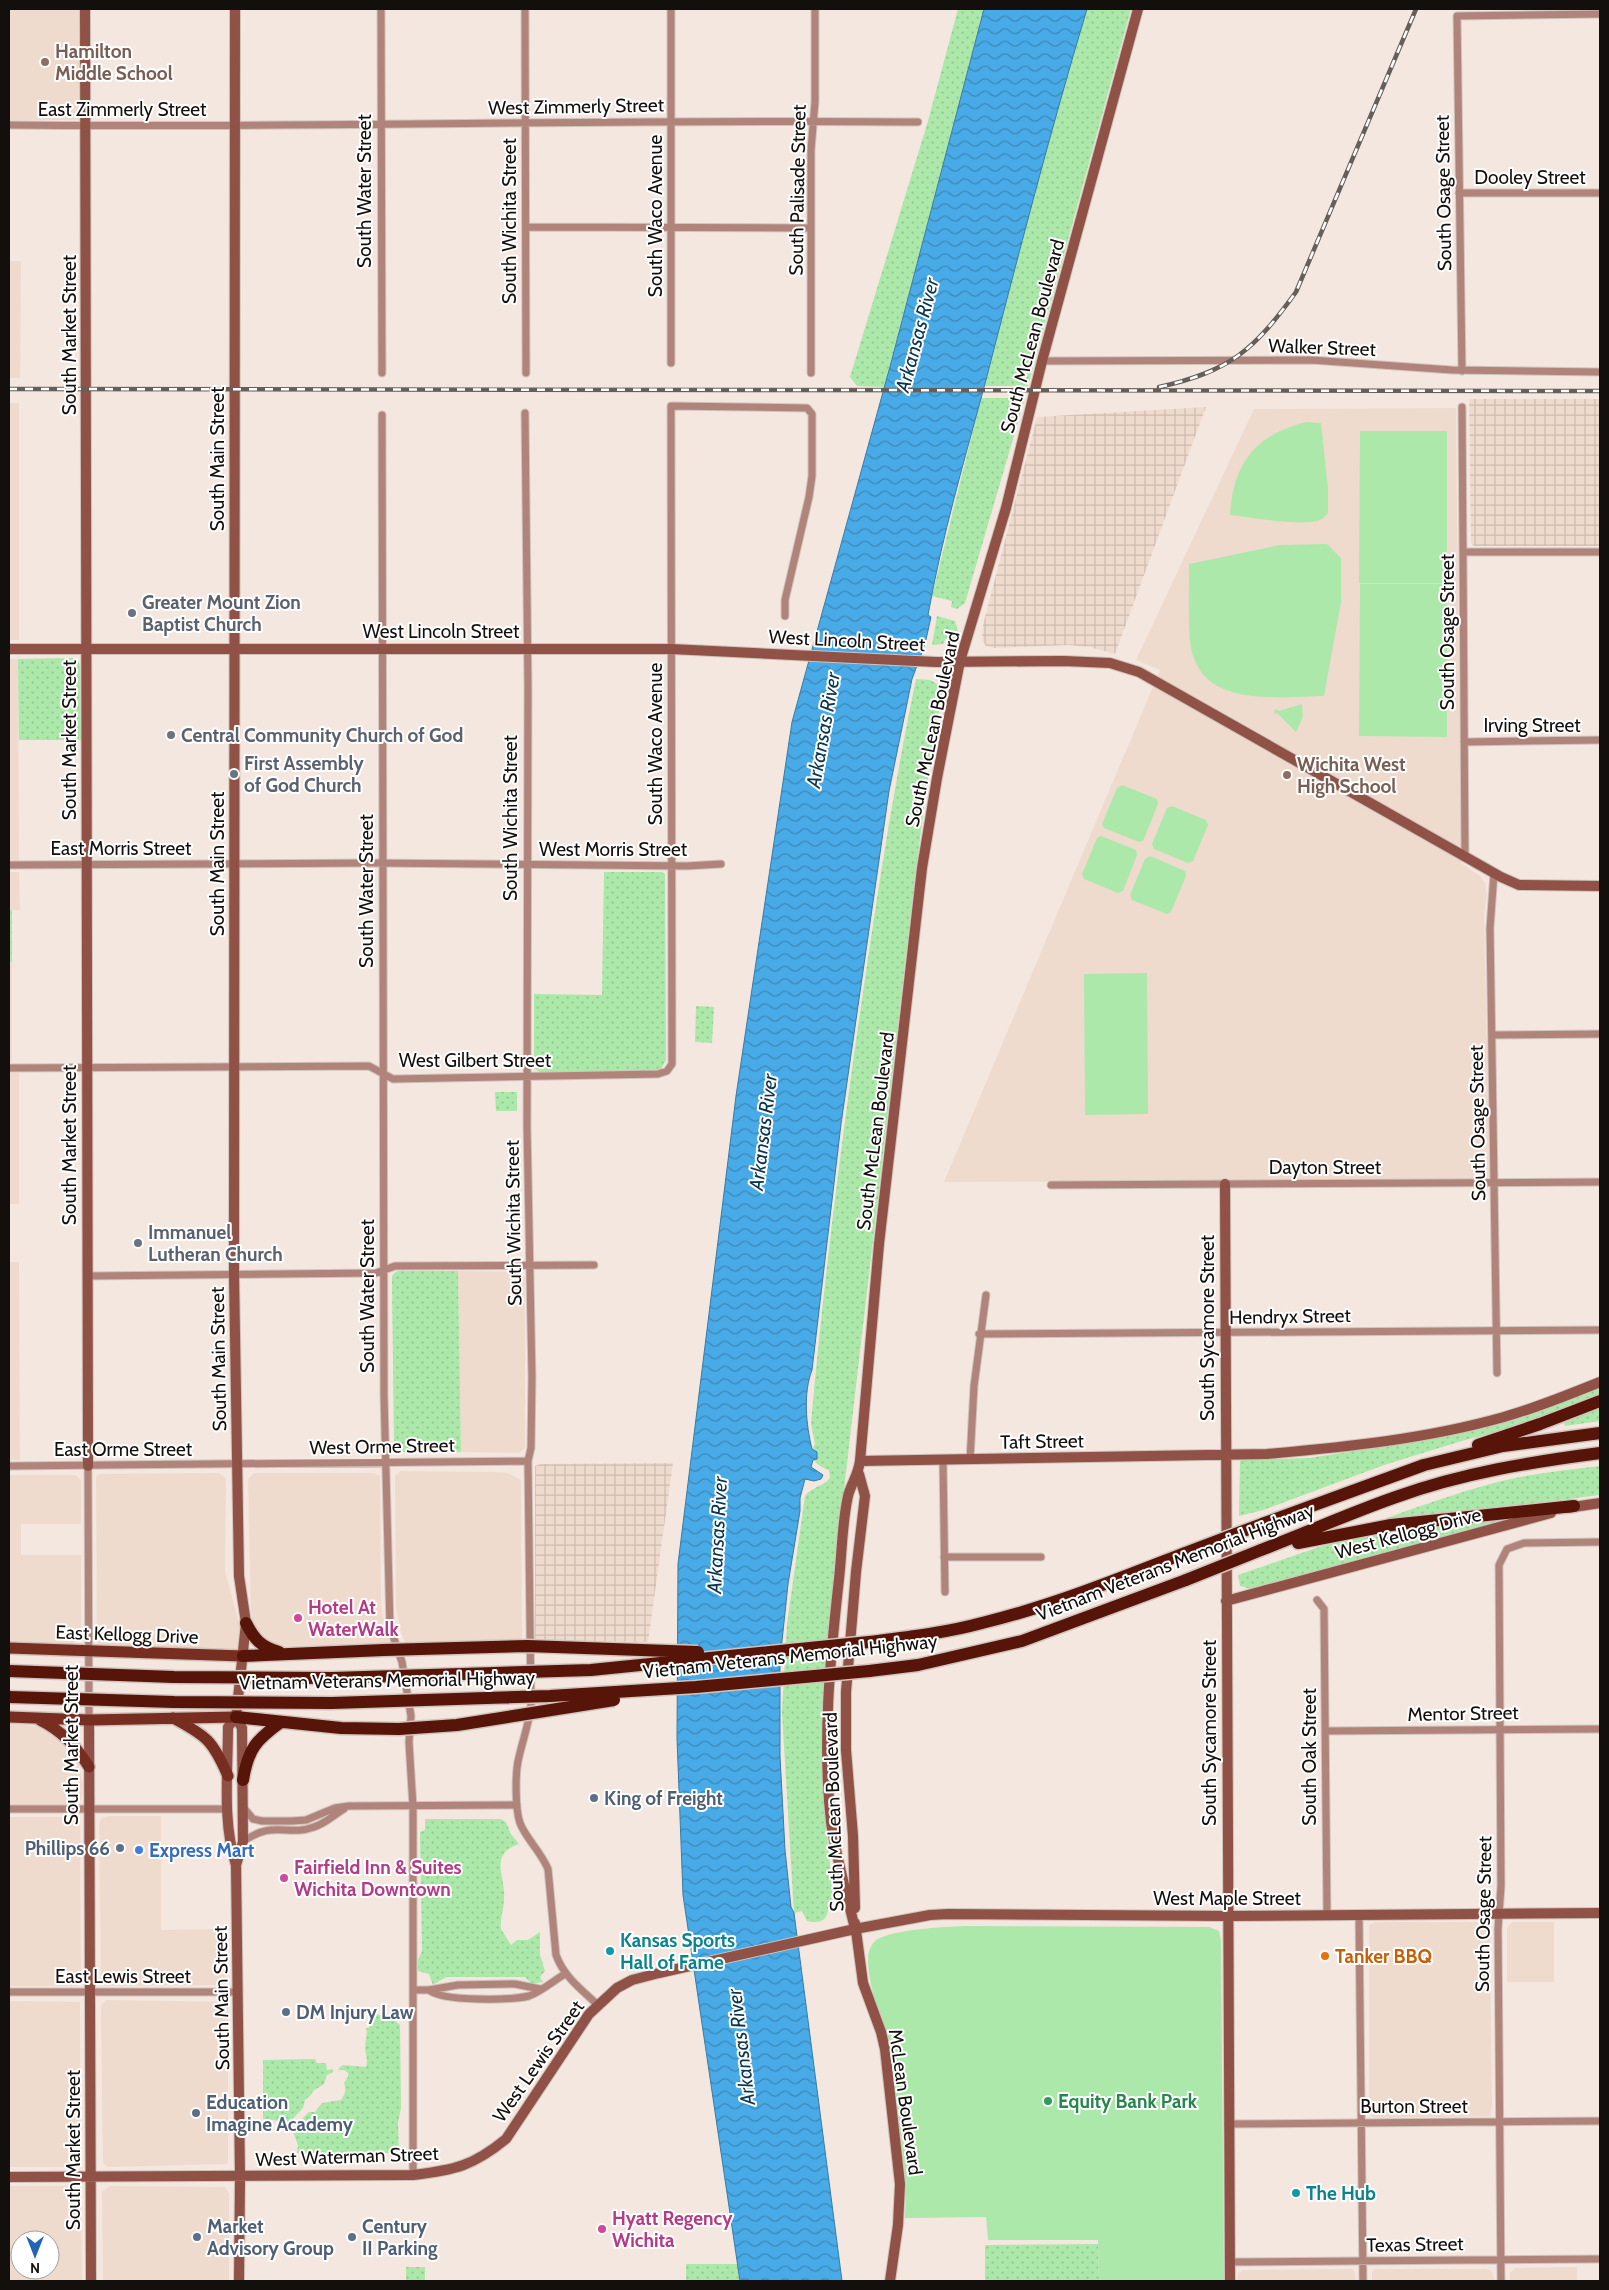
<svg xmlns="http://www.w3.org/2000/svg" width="1609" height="2290" viewBox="0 0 1609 2290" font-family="Cabin,sans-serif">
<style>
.built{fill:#efdbce;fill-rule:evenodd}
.industrial{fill:url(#industrial-grid)}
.green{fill:url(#green-dots)}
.pitch{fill:#abe8a9}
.water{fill:url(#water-waves);stroke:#387ca5}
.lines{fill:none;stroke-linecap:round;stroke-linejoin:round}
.street-casing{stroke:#d0c4bd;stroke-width:9}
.secondary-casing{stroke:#d0c4bd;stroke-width:12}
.primary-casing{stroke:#d0c4bd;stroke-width:14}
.highway-casing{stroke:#d0c4bd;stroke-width:15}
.street{stroke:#b0847b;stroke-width:7}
.secondary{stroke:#905246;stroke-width:10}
.primary{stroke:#772d20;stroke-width:11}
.highway{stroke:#571409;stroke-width:12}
.rail-casing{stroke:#655e59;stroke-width:4.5}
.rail{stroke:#fff;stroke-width:2.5;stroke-dasharray:8;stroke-linecap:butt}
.highway-bridge-casing{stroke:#d0c4bd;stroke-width:15;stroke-linecap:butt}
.highway-bridge{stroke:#571409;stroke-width:12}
.education-dot{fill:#8d6e63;stroke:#fff;stroke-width:2}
.worship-dot{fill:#6b7280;stroke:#fff;stroke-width:2}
.hotel-dot{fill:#d1479c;stroke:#fff;stroke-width:2}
.service-dot{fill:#5c6f8a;stroke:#fff;stroke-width:2}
.shop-dot{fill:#3f7fe0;stroke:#fff;stroke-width:2}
.culture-dot{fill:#0f9aa8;stroke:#fff;stroke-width:2}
.food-dot{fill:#e8710a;stroke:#fff;stroke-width:2}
.leisure-dot{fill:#2e9e5b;stroke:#fff;stroke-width:2}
.labels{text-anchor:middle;stroke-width:4;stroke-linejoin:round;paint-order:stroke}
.education-label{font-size:19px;font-weight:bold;fill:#785e54;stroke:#fff;text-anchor:start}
.street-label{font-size:19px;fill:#130f0c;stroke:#fff}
.worship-label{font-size:19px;font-weight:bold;fill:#5b616d;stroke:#fff;text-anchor:start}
.hotel-label{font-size:19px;font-weight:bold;fill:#b23c85;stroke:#fff;text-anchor:start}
.service-label{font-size:19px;font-weight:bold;fill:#4e5e75;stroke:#fff;text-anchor:start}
.shop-label{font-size:19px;font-weight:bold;fill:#366cbe;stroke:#fff;text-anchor:start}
.culture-label{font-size:19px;font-weight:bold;fill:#0d838f;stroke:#fff;text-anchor:start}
.food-label{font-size:19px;font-weight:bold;fill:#c56008;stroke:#fff;text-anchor:start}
.leisure-label{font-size:19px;font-weight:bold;fill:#27864d;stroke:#fff;text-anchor:start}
.water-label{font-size:20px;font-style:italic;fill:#0c364f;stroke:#fff}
</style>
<defs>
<pattern id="industrial-grid" width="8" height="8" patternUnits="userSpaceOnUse" patternTransform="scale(1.25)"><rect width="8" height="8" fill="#efdbce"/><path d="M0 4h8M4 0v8" fill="none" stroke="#ccbbb0"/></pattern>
<pattern id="green-dots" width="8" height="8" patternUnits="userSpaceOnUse" patternTransform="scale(1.25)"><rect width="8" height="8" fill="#abe8a9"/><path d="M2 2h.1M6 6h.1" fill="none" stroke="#92c690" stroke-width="1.8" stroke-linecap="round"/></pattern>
<pattern id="water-waves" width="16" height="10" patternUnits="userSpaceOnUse" patternTransform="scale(1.25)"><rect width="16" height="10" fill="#48aae6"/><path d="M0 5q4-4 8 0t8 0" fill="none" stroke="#3b89b9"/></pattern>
</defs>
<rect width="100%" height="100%" fill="#f4e7df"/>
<path class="built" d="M9,9H82V116L79,120H9Z
M9,261H21L20,378H9Z
M9,403H19V640H9Z
M1456,408L1461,863L1479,875L1485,883L1487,895L1484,916L1490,1175L1487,1179L1481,1181L944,1182L1160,670L1136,660L1254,409Z
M9,659H18L19,860H9Z
M9,872H19L20,910H9Z
M9,962H12V1062H9Z
M9,1073H19V1204H9Z
M9,1262H19L20,1460H9Z
M458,1271L519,1272L525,1277V1448L519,1453L461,1452Z
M400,1471L493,1472L508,1473L521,1480L522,1639L406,1644L401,1633L396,1607L395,1476Z
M219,1473L226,1478L225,1571L241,1631L240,1649L237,1652L99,1645L97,1643L96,1477L99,1474Z
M254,1473H373L380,1476L381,1607L386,1631L392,1644L276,1646L259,1635L251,1616L248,1479Z
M9,1475H76L81,1480V1524H21V1555H81V1631L74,1643L69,1645L9,1643Z
M9,1724L36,1726L49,1731L63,1741L78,1763L83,1784L82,1798L80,1801L73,1805H9Z
M110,1816H161V1930L227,1929L226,1982L218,1985L107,1986L101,1984L99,1823L102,1818Z
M9,1817H74L80,1820L81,1980L77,1986H9Z
M1375,1922H1485L1490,1928L1492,2108L1490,2116L1374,2118L1369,2113V1925Z
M1513,1922H1554V1982H1507V1929L1509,1925Z
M106,2000L225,2002L228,2009V2160L227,2164L108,2167L103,2163L101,2005Z
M9,2001L80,2002V2167H9Z
M9,2186H75L81,2190L82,2281H9ZM20,2240H50V2270H20Z
M110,2186L225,2187L229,2194V2281H103L102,2192Z
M1577,2267V2281H1510V2273L1515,2268Z
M1351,2269L1355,2272L1356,2281H1237L1239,2273L1243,2270Z
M1374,2269H1487L1492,2271L1495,2281H1372V2272Z"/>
<path class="industrial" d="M1469,399H1600V546H1474L1471,543Z
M1206,407L1115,654L1089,647L1069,645L993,648L986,646L982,640L983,625L1037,417Z
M673,1463L648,1642L535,1640V1466L540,1464Z"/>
<path class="green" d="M958,9H984L891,363L885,387L857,386L850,377L928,121Z
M1087,9H1131L1028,386H985L1050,132Z
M981,398H1025L965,603L957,609L951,607L952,601L932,596Z
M937,616L955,621L958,631L955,640L946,638L943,644L932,645Z
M76,658L80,664L81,740H19L18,659Z
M916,679L930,680L941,686L942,699L931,752L915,878L830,1610L823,1693L822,1740L826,1824L834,1907L828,1908C828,1921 819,1924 807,1921L802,1911L794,1913L782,1712L787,1624L805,1496C811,1487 823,1487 830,1478L829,1470C817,1466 806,1458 815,1444L811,1423C822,1300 837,1177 854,1055C872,929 890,804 916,679Z
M604,872H661L665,874L666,1060L661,1069L656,1070L541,1073L534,1068V994L602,995Z
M9,910H12V962H9Z
M696,1006L714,1007L712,1043L695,1042Z
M495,1092H517V1111H496Z
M398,1271H458L461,1452H401L394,1448L392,1277L393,1274Z
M1600,1387V1395L1589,1400L1512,1428L1465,1440L1384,1465L1263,1510L1239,1516L1240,1461L1242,1460L1309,1458L1417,1441L1457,1433Z
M1600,1407V1421L1565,1426L1564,1423Z
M1600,1466V1495L1388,1521L1387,1518C1422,1505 1457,1493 1494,1483C1528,1474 1565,1470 1600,1466Z
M1497,1518L1498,1522L1251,1589L1240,1586L1238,1575L1316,1548L1348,1539Z
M425,1819H500L506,1822L511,1834L519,1844C488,1854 506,1877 504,1898C504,1909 500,1918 501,1929L511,1945L517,1940H528L540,1932V1955L545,1971L540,1977L543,1982L532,1984L525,1977H446L433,1985L429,1974L418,1971V1960L422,1951L420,1832L425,1830Z
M376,2014L393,2019L400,2025L401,2108L398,2123L399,2153H297L298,2145L292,2129L309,2112H315L322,2103L341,2100C346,2093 346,2088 344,2083L348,2077V2073L344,2070H339L338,2074L339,2068L343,2065L366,2067C368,2058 366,2056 365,2048C365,2041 368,2036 366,2028H369L370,2018Z
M315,2059L317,2063H326L327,2070L333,2069V2072L327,2075L324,2084L313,2091L311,2095L305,2100L303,2108L287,2125L281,2121L263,2119V2060Z
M1098,2244L1099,2281H985V2245Z
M686,2264H738L740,2281H686Z
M406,2267H425V2281H406Z"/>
<path class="pitch" d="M1307,422L1321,423L1328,489V513C1325,516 1323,519 1320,520C1301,527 1251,517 1230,515C1233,463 1256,434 1307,422Z
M1360,431H1447V583H1359Z
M1327,544L1341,558V602L1324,696C1276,697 1197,709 1190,641C1188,616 1189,590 1189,564L1280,545Z
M1360,584H1447V737L1359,736Z
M1302,704L1303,717L1296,732L1278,714L1274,713L1275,709L1279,711Z
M1122,785L1157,799L1158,804L1143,841L1139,842L1104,828L1102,824L1117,788Z
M1172,806L1206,820L1208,825L1193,861L1188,863L1154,849L1152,844L1167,808Z
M1101,836L1136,850L1137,855L1123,891L1118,893L1084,879L1082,874L1097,838Z
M1150,856L1185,871L1186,876L1171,912L1167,914L1132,900L1130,895L1145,859Z
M1147,973L1148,1114L1085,1115L1084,974Z
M965,1926L1209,1927L1219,1931L1221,1941L1224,2281H1099L1098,2240H988L986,2217L905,2218C909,2151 890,2083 878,2018C875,1998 868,1979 868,1958C868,1952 871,1945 875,1941C891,1929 944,1927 965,1926Z"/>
<path class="water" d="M984,9H1087C1050,132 1018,256 986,380C965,458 942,536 928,615L931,617L925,644L912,679L889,791L841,1124L812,1370C803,1393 806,1425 812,1449L817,1452V1459L813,1460L811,1467L823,1475L821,1479L814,1481L805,1479L800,1498V1511L788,1584L780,1660V1756L785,1850L791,1907L794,1913L842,2281H740L683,1895L677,1738L678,1564L736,1096L792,722L891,363Z"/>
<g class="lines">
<defs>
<path id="street" d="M381,9L382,373
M525,9L526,373
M671,9V363
M9,125C312,128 615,119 918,122
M1459,193H1600
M526,227L811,228
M1042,361L1311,360L1452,370L1600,372
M1462,371L1457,16L1600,14
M811,373V150L815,102V9
M1462,407L1465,857
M525,413L528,687L527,1126L532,1377L531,1448L528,1461L531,1705C529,1724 523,1739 519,1757C515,1771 515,1809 520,1823C525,1837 541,1852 548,1869L556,1955C564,1977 582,1990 598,2005
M382,415L384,1395L390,1627L402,1662L411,1716L409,1742L413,1807V2175
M1463,552H1600
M1464,742L1600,740
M9,865L371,863L687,866L721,864
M1494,873L1490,928L1497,1373
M1492,1035L1600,1034
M9,1068L369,1066L393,1079L658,1074L667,1071L672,1064L671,406L807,408L812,414V476L809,497L785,600V616
M1051,1185L1600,1182
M87,1276L376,1273L395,1266L594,1265
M979,1334L1600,1330
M970,1460L974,1386L986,1295
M943,1461L945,1592
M9,1466L528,1461
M88,1466L89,1720
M944,1557H1041
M1317,1600L1324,1609L1327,1915
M1326,1731L1600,1729
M243,1807L253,1819L262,1821H292L306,1820L335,1808L349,1806L517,1805
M9,1809H228
M243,1842C273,1819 287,1837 314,1827C325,1824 335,1814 344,1809
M1359,1915L1363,2281
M414,1990H429L458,1985L515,1984L540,1989
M429,1990C442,2002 512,2000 529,1996C541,1992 553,1981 565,1974
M9,1992H238
M1228,2124L1600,2121
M1230,2262L1600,2259
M1501,2281L1498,1929L1501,1886L1499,1565L1507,1549L1524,1543L1600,1542"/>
<path id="secondary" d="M85,9L88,1466
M235,9L234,1274L239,1576L246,1623L236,1717L228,1727C228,1772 222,1822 236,1865L240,2177L239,2281
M9,649H671L936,662L1064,661L1110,663L1139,672L1501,877L1519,885L1600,886
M1225,1184L1230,2281
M860,1461L1267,1454C1346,1447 1426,1439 1504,1417C1536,1408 1568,1395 1600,1382
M1567,1508L1600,1503
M1226,1601L1551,1513
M89,1720L91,2281
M236,1865L243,1842L242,1728L236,1717
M855,1908L853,1836L846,1750V1692L856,1572L865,1496L859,1474
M855,1923L863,1983L881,2032L885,2049L900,2184L898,2225L890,2281
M855,1929C847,1894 836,1858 831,1822C822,1742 830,1659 839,1579C842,1552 842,1523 848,1496C851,1484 858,1476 860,1461L879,1244L922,868L937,778L960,661L1006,508L1042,361L1138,9
M9,2177L413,2175C455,2170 473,2166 506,2139L589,2014L617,1988L632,1980L659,1973L855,1929L930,1915L948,1914L1227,1916L1600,1913"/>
<path id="primary" d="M9,1648L243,1656
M9,1717L89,1720L236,1717
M173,1718C207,1736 213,1741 228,1776
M40,1720C62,1731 76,1746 89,1767"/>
<path id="highway" d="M1478,1445L1540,1424L1600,1401
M1262,1524L1424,1465L1503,1446L1600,1433
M1298,1543L1391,1525L1574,1506
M1261,1550C1306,1533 1350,1513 1396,1497C1462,1473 1531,1462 1600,1453
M246,1623C254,1639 261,1647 279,1652
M869,1642C907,1637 945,1633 982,1623C1052,1606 1118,1579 1185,1553
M243,1656L384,1650
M869,1671L918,1665L1022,1641L1186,1580
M236,1717L341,1728L399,1729
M243,1780C248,1749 256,1740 281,1722"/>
</defs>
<use href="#street" class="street-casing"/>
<use href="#secondary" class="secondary-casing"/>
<use href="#primary" class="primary-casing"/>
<use href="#highway" class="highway-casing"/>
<use href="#street" class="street"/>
<use href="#secondary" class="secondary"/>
<use href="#primary" class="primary"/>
<use href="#highway" class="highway"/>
<defs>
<path id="rail" d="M1159,387C1231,371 1254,350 1296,292L1416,9
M9,389L1600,391"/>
</defs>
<use href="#rail" class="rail-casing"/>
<use href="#rail" class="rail"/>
<defs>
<path id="highway-bridge" d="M1185,1553L1262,1524
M1186,1580L1261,1550
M384,1650L527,1646L698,1652
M9,1671L174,1677L332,1678L591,1670L869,1642
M9,1697L174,1702L332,1703L550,1696L696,1687L869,1671
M399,1729L457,1725L614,1700"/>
</defs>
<use href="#highway-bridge" class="highway-bridge-casing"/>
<use href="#highway-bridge" class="highway-bridge"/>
</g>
<g class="education-dot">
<circle cx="45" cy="62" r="5"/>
<circle cx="1287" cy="775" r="5"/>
</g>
<g class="worship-dot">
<circle cx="132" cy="613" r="5"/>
<circle cx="171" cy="735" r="5"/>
<circle cx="234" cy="774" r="5"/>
<circle cx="138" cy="1243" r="5"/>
</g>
<g class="hotel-dot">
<circle cx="298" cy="1618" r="5"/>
<circle cx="284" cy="1878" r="5"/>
<circle cx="602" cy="2229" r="5"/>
</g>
<g class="service-dot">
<circle cx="594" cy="1798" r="5"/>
<circle cx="120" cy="1848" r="5"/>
<circle cx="286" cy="2012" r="5"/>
<circle cx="196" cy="2113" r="5"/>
<circle cx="197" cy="2237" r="5"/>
<circle cx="352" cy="2237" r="5"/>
</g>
<circle class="shop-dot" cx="139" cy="1850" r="5"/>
<g class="culture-dot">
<circle cx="610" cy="1951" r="5"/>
<circle cx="1296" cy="2193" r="5"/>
</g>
<circle class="food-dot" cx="1325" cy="1956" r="5"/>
<circle class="leisure-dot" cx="1048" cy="2101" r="5"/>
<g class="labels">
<g class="education-label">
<text x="55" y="58">Hamilton<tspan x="55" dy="22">Middle School</tspan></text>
<text x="1297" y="771">Wichita West<tspan x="1297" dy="22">High School</tspan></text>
</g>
<g class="street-label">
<text transform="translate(576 106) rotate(-1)" y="7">West Zimmerly Street</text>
<text x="122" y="116">East Zimmerly Street</text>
<text x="1530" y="184">Dooley Street</text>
<text transform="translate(797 190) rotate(-89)" y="7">South Palisade Street</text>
<text transform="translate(364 191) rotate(-90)" y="7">South Water Street</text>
<text transform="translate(1443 193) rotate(-91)" y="7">South Osage Street</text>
<text transform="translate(655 216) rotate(-90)" y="7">South Waco Avenue</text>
<text transform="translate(509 221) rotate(-90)" y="7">South Wichita Street</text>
<text transform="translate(69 335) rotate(-90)" y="7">South Market Street</text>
<text transform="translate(1032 336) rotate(-75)" y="7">South McLean Boulevard</text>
<text transform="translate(1322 347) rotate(2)" y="7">Walker Street</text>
<text transform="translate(217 459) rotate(-90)" y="7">South Main Street</text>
<text x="441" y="638">West Lincoln Street</text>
<text transform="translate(1447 632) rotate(-90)" y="7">South Osage Street</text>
<text transform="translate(847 640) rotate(3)" y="7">West Lincoln Street</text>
<text x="1532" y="732">Irving Street</text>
<text transform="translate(932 729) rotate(-78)" y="7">South McLean Boulevard</text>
<text transform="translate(69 740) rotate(-90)" y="7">South Market Street</text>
<text transform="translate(655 744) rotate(-90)" y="7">South Waco Avenue</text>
<text transform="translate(510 818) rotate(-90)" y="7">South Wichita Street</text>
<text x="121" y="855">East Morris Street</text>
<text x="613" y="856">West Morris Street</text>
<text transform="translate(217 864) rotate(-90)" y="7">South Main Street</text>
<text transform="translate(366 891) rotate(-90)" y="7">South Water Street</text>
<text x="475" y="1067">West Gilbert Street</text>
<text transform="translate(1477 1123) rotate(-91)" y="7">South Osage Street</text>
<text transform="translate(875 1131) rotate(-83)" y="7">South McLean Boulevard</text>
<text transform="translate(69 1145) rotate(-90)" y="7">South Market Street</text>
<text x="1325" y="1174">Dayton Street</text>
<text transform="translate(513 1223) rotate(-91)" y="7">South Wichita Street</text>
<text transform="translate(367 1296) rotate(-90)" y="7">South Water Street</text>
<text transform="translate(1290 1316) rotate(-1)" y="7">Hendryx Street</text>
<text transform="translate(1207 1328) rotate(-90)" y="7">South Sycamore Street</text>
<text transform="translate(218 1359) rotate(-91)" y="7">South Main Street</text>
<text transform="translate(1042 1441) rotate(-1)" y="7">Taft Street</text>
<text transform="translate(382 1446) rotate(-1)" y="7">West Orme Street</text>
<text x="123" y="1456">East Orme Street</text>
<text transform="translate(1408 1533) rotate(-15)" y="7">West Kellogg Drive</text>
<text transform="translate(1175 1562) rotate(-21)" y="7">Vietnam Veterans Memorial Highway</text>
<text transform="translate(127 1634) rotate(2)" y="7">East Kellogg Drive</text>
<text transform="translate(790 1656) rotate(-6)" y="7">Vietnam Veterans Memorial Highway</text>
<text transform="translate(387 1680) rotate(-1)" y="7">Vietnam Veterans Memorial Highway</text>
<text transform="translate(1463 1713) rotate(-1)" y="7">Mentor Street</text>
<text transform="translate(1209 1733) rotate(-90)" y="7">South Sycamore Street</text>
<text transform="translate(71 1745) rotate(-90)" y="7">South Market Street</text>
<text transform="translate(1309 1757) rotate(-90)" y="7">South Oak Street</text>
<text transform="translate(833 1812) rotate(-92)" y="7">South McLean Boulevard</text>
<text x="1227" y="1905">West Maple Street</text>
<text transform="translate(1483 1914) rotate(-89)" y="7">South Osage Street</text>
<text x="123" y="1983">East Lewis Street</text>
<text transform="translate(221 1998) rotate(-91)" y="7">South Main Street</text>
<text transform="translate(538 2061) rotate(-55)" y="7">West Lewis Street</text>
<text transform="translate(906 2102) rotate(82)" y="7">McLean Boulevard</text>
<text x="1414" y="2113">Burton Street</text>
<text transform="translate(73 2150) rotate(-90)" y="7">South Market Street</text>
<text transform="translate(347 2156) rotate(-2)" y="7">West Waterman Street</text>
<text transform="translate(1415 2244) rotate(-1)" y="7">Texas Street</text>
</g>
<g class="worship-label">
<text x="142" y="609">Greater Mount Zion<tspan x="142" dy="22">Baptist Church</tspan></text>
<text x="181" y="742">Central Community Church of God</text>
<text x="244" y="770">First Assembly<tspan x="244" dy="22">of God Church</tspan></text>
<text x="148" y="1239">Immanuel<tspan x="148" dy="22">Lutheran Church</tspan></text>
</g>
<g class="hotel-label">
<text x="308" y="1614">Hotel At<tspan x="308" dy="22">WaterWalk</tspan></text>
<text x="294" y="1874">Fairfield Inn &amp; Suites<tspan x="294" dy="22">Wichita Downtown</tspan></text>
<text x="612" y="2225">Hyatt Regency<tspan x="612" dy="22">Wichita</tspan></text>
</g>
<g class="service-label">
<text x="604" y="1805">King of Freight</text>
<text x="110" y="1855" text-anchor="end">Phillips 66</text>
<text x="296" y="2019">DM Injury Law</text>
<text x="206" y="2109">Education<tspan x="206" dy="22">Imagine Academy</tspan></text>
<text x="207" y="2233">Market<tspan x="207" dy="22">Advisory Group</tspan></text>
<text x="362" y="2233">Century<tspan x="362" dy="22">II Parking</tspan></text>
</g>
<g class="shop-label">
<text x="149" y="1857">Express Mart</text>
</g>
<g class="culture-label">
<text x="620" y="1947">Kansas Sports<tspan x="620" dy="22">Hall of Fame</tspan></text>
<text x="1306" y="2200">The Hub</text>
</g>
<g class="food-label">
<text x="1335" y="1963">Tanker BBQ</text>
</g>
<g class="leisure-label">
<text x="1058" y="2108">Equity Bank Park</text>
</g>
<g class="water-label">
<text transform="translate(917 335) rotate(-75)" y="7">Arkansas River</text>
<text transform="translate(823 730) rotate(-80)" y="7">Arkansas River</text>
<text transform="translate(763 1132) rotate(-83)" y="7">Arkansas River</text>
<text transform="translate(717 1535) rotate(-87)" y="7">Arkansas River</text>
<text transform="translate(741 2047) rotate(-97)" y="7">Arkansas River</text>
</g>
</g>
<rect width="1609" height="2290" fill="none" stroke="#130f0c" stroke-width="20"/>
<g transform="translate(35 2255) rotate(180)"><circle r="24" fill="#ffffff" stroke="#a19f9e"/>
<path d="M0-4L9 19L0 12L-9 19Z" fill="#2364b5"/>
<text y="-8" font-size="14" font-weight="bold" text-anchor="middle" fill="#130f0c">N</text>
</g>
</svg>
